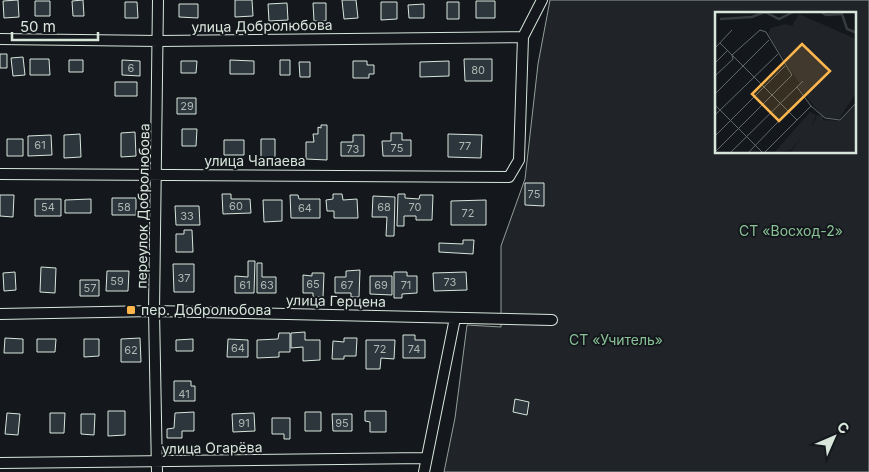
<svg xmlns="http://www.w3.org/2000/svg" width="869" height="472" viewBox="0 0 869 472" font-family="Inter,sans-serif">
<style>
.green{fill:#202428;stroke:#939e99;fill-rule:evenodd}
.building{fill:#2c363c;stroke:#d8e6dc}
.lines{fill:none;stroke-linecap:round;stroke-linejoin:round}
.street-casing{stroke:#d8e6dc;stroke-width:12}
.street{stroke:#14181c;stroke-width:10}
.poi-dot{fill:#ffb74d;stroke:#14181c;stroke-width:2}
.labels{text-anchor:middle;stroke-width:4;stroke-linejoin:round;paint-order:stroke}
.number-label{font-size:11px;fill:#adbab4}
.street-label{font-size:14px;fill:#d8e6dc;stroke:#14181c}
.park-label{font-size:14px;fill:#8ac095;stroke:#14181c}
.poi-label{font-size:14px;fill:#d8e6dc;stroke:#14181c;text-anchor:start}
.inset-river{fill:none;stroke:#363b3e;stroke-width:2.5}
.inset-road{fill:none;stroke:#626a69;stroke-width:1}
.view{fill:#ffb74d;fill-opacity:0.15;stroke:#ffb74d;stroke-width:2.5}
.inset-edge{fill:none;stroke:#d8e6dc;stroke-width:2.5}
</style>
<rect width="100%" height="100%" fill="#14181c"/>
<path class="green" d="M550,0H869V472H444L455,418L467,325L501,327V246L525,179L538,64ZM716,14H855V152H716Z"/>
<path class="building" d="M18,0L19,17L4,18L3,1Z
M83,0L84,16H73L72,1Z
M235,0H252L253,16L235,17Z
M342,0H356L358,18L344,19Z
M35,1H50V16H35Z
M476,1H495V18H476Z
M125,2H137L138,18H125Z
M381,2H397V19L381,20Z
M447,2H459V19H447Z
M287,3L288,20L269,21L268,4Z
M313,3H326V21H314Z
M179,4H198V18L179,17Z
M424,4V18H409L408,5Z
M0,54H7V68H0Z
M23,57L25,75L13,76L11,58Z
M30,59H49L50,75H30Z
M464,59H492V81H465Z
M69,60H83V72H69Z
M122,60L140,61V76L122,75Z
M230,60L254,61V74H230Z
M280,60H290V75H280Z
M181,61H197L196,73H181Z
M353,61H367V65H374V74H369V78H353Z
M449,61V76L420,77V62Z
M299,62H310V77H300Z
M115,82H137V96H115Z
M177,98H196V114H177Z
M321,125H327V160L306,159V142H314L313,134H318V127L321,128Z
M182,129H197L196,146H182Z
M135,132L136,156L121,157V133Z
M391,133H402V140H411V156H383L382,141H391Z
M80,134L81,157L64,158V135Z
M448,134L482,135L481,158L448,157Z
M51,135L52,155L28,156V136Z
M353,135H364V156H341V142H353Z
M7,139H23V156H7Z
M261,139H275V159H261Z
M224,140H244V155H224Z
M525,183H544V206L525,205Z
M222,194H231V199H250L251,213L223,214Z
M333,194H342L343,200L357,199L358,218H334V211H327L326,200L333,199Z
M398,194H405V198L419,199L420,195H433L432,220H416V216H404V226H397Z
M0,195H14L13,217L0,216Z
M290,195H298L299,199H320V218H291Z
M373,196L395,197L394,236H386L387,217H372Z
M112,198H136V215H112Z
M35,199H61V216H35Z
M91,199V213H65V200Z
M263,200H282V221L264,222Z
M486,200V225H451V201Z
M175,206H199L200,225H176Z
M184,230H192L193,252H176V234H184Z
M463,240H474L473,254L439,252V243L463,244Z
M248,261H255L254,293H235V276L248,277Z
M257,263H262V277H276V293H257Z
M173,264H194V292H174Z
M41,267L56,268L55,293L40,292Z
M360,270L359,297H351V293H335V277H346V271Z
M107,271H129L128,291H106Z
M15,272L16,290L4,291L3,273Z
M394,272H407V276H417V293L402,294V298H394Z
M466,272L467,290L434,291L433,273Z
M312,273H324L323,297H313V293H303V275L312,276Z
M370,276H392V295L370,294Z
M80,280H99V296H80Z
M305,332V340H320V360L303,361V347L291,348V333Z
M279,333H290V352H279V357L257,358V340L278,339Z
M403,335H415V340H425V358H403Z
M5,338L23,339V353H4Z
M140,338L141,362H121V339Z
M344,338H357L356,356H344V359H332L333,341L344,342Z
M37,339H56L55,352H37Z
M84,339H99V356L84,357Z
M193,339V351H176V340Z
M228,339L248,340V357H227Z
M366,340H395L394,359L381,358L380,369H366Z
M174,381H191V386H195V401H174Z
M515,399L529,402L527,415L513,412Z
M108,411H125V435L108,436Z
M365,411H386V432H370V422L365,421Z
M194,412V431H182V438H167V429L174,428L175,413Z
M305,412H321V431H305Z
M7,413L20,414L18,435L5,434Z
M50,413H65L64,433H50Z
M254,413L255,431L233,432L232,414Z
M81,414H95L94,435L81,434Z
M332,414H352V431H333Z
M272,418H290V439H284V434H272Z"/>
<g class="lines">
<defs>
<path id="street" d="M0,39L159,41L523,37
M0,174L509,177L519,160L523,37L542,0
M0,314L154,311L552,320
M0,463L425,458
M157,472L154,311L158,0
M424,472L455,318"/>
</defs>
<use href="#street" class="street-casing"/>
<use href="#street" class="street"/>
</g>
<rect class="poi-dot" x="126" y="305" width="10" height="10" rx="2.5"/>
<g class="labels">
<g class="number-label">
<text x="131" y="72">6</text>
<text x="478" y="74">80</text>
<text x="187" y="110">29</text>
<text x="40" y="149">61</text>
<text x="465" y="150">77</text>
<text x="397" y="152">75</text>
<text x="353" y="153">73</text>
<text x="534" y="198">75</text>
<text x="236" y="210">60</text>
<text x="48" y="211">54</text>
<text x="124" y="211">58</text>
<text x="384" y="211">68</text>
<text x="415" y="211">70</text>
<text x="305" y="212">64</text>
<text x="468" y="217">72</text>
<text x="187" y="220">33</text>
<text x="184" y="282">37</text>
<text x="117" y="285">59</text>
<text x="450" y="286">73</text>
<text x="313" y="288">65</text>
<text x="245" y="289">61</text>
<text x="267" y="289">63</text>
<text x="347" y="289">67</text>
<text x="381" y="289">69</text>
<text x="406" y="289">71</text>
<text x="90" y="292">57</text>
<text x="238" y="352">64</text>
<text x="380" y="353">72</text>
<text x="414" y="353">74</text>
<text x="131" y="354">62</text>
<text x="184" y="398">41</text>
<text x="244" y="427">91</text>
<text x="342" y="427">95</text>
</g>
<g class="street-label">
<text transform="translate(262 26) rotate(-1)" y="5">улица Добролюбова</text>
<text x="255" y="166">улица Чапаева</text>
<text transform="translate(143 206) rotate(-89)" y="5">переулок Добролюбова</text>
<text transform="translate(336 301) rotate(1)" y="5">улица Герцена</text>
<text transform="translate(212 448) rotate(-1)" y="5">улица Огарёва</text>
</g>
<g class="park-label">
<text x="791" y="236">СТ «Восход-2»</text>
<text x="616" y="345">СТ «Учитель»</text>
</g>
<g class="poi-label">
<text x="141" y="315">пер. Добролюбова</text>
</g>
</g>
<g transform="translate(715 12)">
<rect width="141" height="141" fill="#14181c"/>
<path d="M84,2L141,27V81L124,107L108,105V108L125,109L141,90V137L138,141H75L96,112L103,116L98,113L102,103L107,104L83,74L85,72L53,22L56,16L70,12L77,14ZM95,100L101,103L98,111L76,138L59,141Z" fill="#202428"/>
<path class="inset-river" d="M106,0L111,3L127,2L132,17L142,21M5,7L37,5L50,0L64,7L78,0"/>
<path class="inset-road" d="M5,31L82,108M0,36L17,18M0,51L12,39M0,64L18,47L17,43L45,18L51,20L77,63L0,140M0,82L54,28M0,93L48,141M96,94L110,106L125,108L142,90M0,103L63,42M0,124L70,54M14,142L88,69M32,142L88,84M48,142L96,94L82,75"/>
<path class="view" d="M87,32L115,59L64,109L37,82Z"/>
<rect width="141" height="141" class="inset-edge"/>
</g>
<g transform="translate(834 437) rotate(45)" stroke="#14181c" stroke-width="4" paint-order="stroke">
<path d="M0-4L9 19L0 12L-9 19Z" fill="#d8e6dc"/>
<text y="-8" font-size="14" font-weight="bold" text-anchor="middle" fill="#d8e6dc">С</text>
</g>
<path d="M12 32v8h86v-8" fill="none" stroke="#d8e6dc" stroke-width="2.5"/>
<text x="20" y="32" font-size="15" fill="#d8e6dc" stroke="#14181c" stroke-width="4" paint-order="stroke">50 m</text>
</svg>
